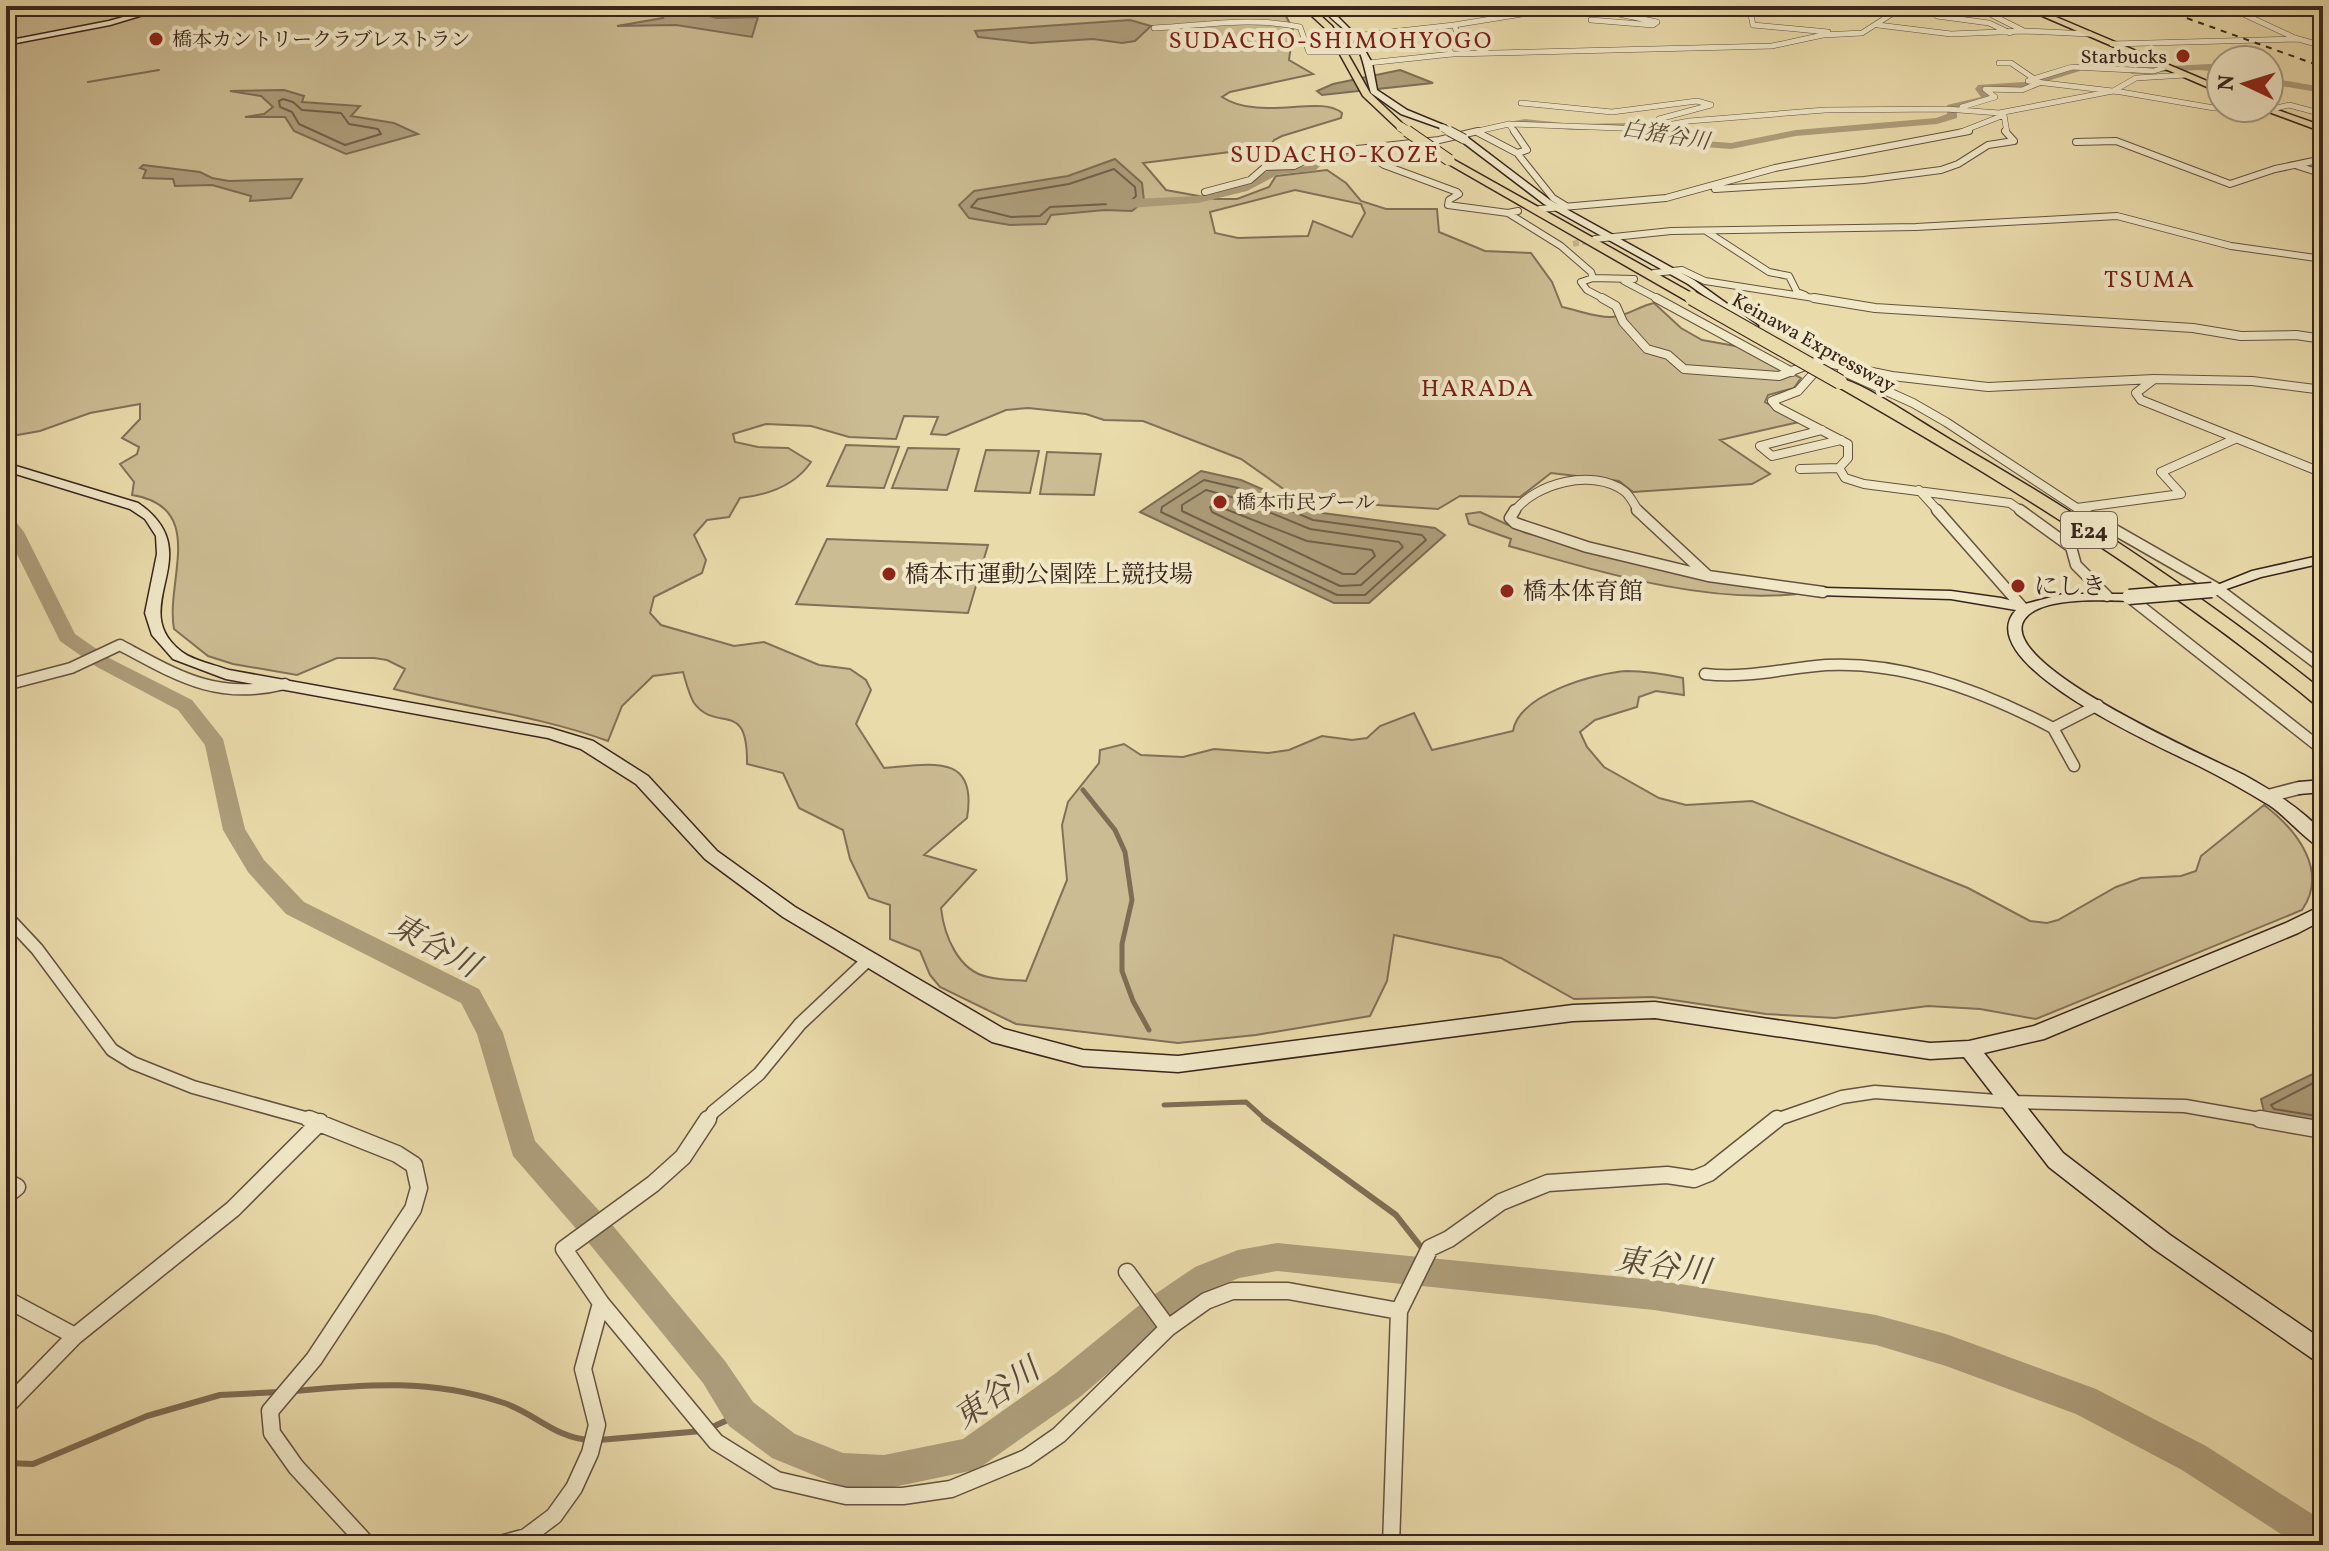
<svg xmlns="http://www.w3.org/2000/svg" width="2329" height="1551" viewBox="0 0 2329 1551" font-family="Vollkorn,'Noto Serif JP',serif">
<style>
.green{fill:#ccbc93;stroke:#827058;stroke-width:2;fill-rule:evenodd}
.water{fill:#ad9d7a;stroke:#7e6d54;stroke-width:2}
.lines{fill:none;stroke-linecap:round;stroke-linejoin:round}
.shore{stroke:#72604b;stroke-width:2}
.stream-far2{stroke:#7e6d54;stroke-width:2}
.stream-far1{stroke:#7e6d54;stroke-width:5}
.stream{stroke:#7e6d54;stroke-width:6}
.river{fill:#ad9d7a;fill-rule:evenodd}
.street-tunnel{stroke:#c6b68e;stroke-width:6;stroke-dasharray:6 3;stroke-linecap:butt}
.street-far5-casing{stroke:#645240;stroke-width:6}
.street-far4-casing{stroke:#645240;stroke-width:8}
.street-far3-casing{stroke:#645240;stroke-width:10}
.street-far2-casing{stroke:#645240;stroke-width:13}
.street-far1-casing{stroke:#645240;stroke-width:15}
.street-casing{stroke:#645240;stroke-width:19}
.secondary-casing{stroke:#38241c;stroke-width:3}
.highway-casing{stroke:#38241c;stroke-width:3}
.street-far5{stroke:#f1e8c8;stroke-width:5}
.street-far4{stroke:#f1e8c8;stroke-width:6}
.street-far3{stroke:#f1e8c8;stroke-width:8}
.street-far2{stroke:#f1e8c8;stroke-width:10}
.street-far1{stroke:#f1e8c8;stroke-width:12}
.street{stroke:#f1e8c8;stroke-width:16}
.secondary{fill:#f1e8c8;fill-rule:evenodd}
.highway{fill:#eadbab;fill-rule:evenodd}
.rail{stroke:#38241c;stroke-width:2;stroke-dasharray:6 6;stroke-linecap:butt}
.street-bridge-casing{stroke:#645240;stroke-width:6;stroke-linecap:butt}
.secondary-bridge-far2-casing{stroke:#38241c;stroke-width:8;stroke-linecap:butt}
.secondary-bridge-far1-casing{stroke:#38241c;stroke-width:11;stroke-linecap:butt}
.secondary-bridge-casing{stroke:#38241c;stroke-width:17;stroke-linecap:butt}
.highway-bridge-far2-casing{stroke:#38241c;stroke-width:10;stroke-linecap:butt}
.highway-bridge-far1-casing{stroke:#38241c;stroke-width:13;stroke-linecap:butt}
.highway-bridge-casing{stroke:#38241c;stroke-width:16;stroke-linecap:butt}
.street-bridge{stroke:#f1e8c8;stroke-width:5}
.secondary-bridge-far2{stroke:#f1e8c8;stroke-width:7}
.secondary-bridge-far1{stroke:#f1e8c8;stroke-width:9}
.secondary-bridge{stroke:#f1e8c8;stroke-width:14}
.highway-bridge-far2{stroke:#eadbab;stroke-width:9}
.highway-bridge-far1{stroke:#eadbab;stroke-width:11}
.highway-bridge{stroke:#eadbab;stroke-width:14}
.poi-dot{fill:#8f2418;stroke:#f1e8c8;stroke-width:3}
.labels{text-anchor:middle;stroke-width:8;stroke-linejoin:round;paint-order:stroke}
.far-poi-label{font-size:20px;fill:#38241c;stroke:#f1e8c8;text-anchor:start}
.far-street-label{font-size:20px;fill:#38241c;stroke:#f1e8c8}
.far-water-label{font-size:22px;font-style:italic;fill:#5b4838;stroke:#f1e8c8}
.shield{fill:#f1e8c8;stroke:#705f50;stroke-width:2}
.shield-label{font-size:22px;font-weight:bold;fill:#38241c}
.far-quarter-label{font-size:24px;letter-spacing:2px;fill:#7a1f14;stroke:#f1e8c8}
.poi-label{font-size:24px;fill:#38241c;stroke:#f1e8c8;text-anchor:start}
.near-water-label{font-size:32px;font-style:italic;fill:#5b4838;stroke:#f1e8c8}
</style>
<rect width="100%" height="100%" fill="#eadbab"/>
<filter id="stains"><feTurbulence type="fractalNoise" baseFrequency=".0025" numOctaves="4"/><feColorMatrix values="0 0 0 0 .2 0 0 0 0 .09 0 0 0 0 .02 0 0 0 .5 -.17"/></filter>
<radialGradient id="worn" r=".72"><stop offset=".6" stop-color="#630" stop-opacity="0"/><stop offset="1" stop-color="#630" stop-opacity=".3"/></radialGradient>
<path class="green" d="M6,6H1281L1293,30L1289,60L1313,74L1230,92L1222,97C1260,122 1321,94 1342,113L1341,118L1282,136L1274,140L1265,153L1254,155L1230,152L1143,163L1166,190L1215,199H1237L1269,187L1276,176L1327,170L1346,183L1361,201L1386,209H1437L1439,232L1485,251L1531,253L1552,282L1562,307C1577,310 1597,318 1612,317C1628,316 1639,306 1654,303L1681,328L1702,340L1741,347L1801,378L1794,388L1768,395L1765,402L1799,422L1720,440L1770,474L1752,484L1633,492L1619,481L1551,473L1520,497L1460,496L1438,509L1315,501L1285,490L1241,459L1143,421L1104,420L1086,414L1028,408L1006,410L946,435L931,434L938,417L904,416L896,439L849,437L811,426L766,424L733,434L735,442L758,447L788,448L811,462C795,486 767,495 740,498L729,517L707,520L694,535L706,560L702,573L654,597L650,613L661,625L734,646L764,642L819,665L850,669L866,680L871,690L856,724L884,768C932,764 978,753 967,818L924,855L976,870L941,908C944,935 958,971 988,977C1000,980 1014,980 1026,981L1067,880L1062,825L1068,802L1099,763L1100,750L1124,744L1141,755L1183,757L1214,749L1268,753L1289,750L1322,736L1352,740L1367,738L1380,726L1414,713L1432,750L1513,731C1519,694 1595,673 1627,671C1646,671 1664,674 1683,678L1684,695L1656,691L1639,697L1637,707L1595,720L1580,732L1587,747L1604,767L1659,798L1686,805L1752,801L1968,888L2030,921L2047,923L2058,920L2116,887L2141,878L2181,876L2196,871L2201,856L2264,805C2297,830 2329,871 2302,910L2036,1019L1980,1009L1928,1006L1835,1018L1766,1014L1653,997L1574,999L1501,958L1394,935L1387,981L1370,1016L1256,1035L1178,1043L1016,1024L940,987L930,975L920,951L890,939V905L869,898L850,859L843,830L799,808L783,773L747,764C748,697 717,734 694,703C689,695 686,682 683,672L653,676L622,706L608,741C539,716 465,707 394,689L405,669L387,660L374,658H337L297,675L233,664L208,656L174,629C165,581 208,507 132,495L134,482L120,464L137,454L139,447L122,438L140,419V404L90,413L40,431L6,437ZM1295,190L1361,204L1365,213L1352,237L1313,221L1308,236L1238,238L1215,233L1210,212Z
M846,445L899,447L884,488L827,486Z
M908,448L959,449L947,490L892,488Z
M986,450L1039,451L1030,493L975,491Z
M1047,452L1101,454L1094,495L1040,494Z
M1480,512L1526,533L1686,573L1806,593C1710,606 1601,572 1509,546L1511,539L1469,524L1466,514Z
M827,539L988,545L968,613L796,604Z"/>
<path class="water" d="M663,11H689L717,18L758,17L752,37L676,25L617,26L663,18L659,13Z
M1130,20L1151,26L1135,41L1122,43L1093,39L1031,43L978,37L975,31Z
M1400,70L1433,83L1322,95L1317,91L1333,84Z
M284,90L304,96L302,102L360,106L351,116L394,123L418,134L346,154L294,131L285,117H245L264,114L273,107L261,96L230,91Z
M1115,159L1142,183L1144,201L1132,211L1105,210L1051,215L1046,224L1010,225L969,218L959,205L974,191L1068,176Z
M143,165L200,172L212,178L229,181L302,179L291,198L250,201L251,196L212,185L175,186L173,179L143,178L146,170L140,168Z
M1201,471L1241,480L1315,512L1435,528L1445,535L1369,603H1334L1140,512Z
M2323,1069V1125L2265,1116L2261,1099Z"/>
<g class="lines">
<path class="shore" d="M283,99L293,102L302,110L341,113L349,124L378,129L381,134L345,145L299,124L292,112L280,107L279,101Z
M1114,169L1135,187L1136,196L1129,203L1050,207L1040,216L1011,217L971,207L978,199L1069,184Z
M1204,480L1238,488L1313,520L1422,535L1426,540L1365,595H1337L1161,512L1162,507Z
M1206,490L1235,498L1310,529L1399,542L1403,547L1361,585L1340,586L1182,511V505Z
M1215,505L1307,541L1372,550L1375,556L1355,574H1343L1212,512L1210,507Z
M2323,1078L2271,1105L2274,1109L2323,1117"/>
<path class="stream-far2" d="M88,82L159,70"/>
<path class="stream-far1" d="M1083,790L1115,830L1125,852L1132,900L1122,944V971L1133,1001L1149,1030
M1164,1105L1246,1102L1267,1121"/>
<path class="stream" d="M1264,1119L1396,1215L1425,1252
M1430,1259L1440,1273
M295,1391C366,1384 432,1379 501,1402C534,1412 554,1438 590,1440
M710,1428L741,1414
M599,1440L702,1431
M6,1463L33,1464L147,1416L220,1395L279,1392"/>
<path class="river" d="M2210,64L2221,66V72L2198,70L2132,74L2127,71L2132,68Z
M2077,66L2080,71L2025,88L1986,90L1992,100L1957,109V118L1937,124L1796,136L1731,149L1704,147L1652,131L1634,129L1571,130L1525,125L1492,129L1487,126L1525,119L1571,124L1634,123L1657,126L1705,141L1731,143L1796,130L1936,118L1947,114V105L1981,97L1975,89L1978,85L2024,82Z
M2269,78L2323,87V93L2269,84Z
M1364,147L1368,148V152L1326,160L1315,171L1279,174L1247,191L1198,203L1130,208H1112L1106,204L1112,200L1198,196L1239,186L1272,169L1308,166L1318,155Z
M6,516L12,517L24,532L75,634L111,659L192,700L223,739L245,829L264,860L304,902L479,989L503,1033L535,1141L614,1227L725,1361L753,1402L795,1434L843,1453L884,1455L963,1439L1056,1373L1142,1303L1195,1267L1238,1250L1277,1243L1654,1280L1876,1315L1946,1334L2096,1389L2206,1446L2323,1521V1545H2298L2182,1470L2076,1414L1946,1366L1876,1345L1654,1310L1277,1271L1239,1278L1217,1287L1164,1325L1080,1397L982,1466L970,1471L884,1489L843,1487L772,1458L729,1426L703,1383L592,1247L513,1156L477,1034L461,1003L286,914L248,872L223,830L205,745L178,710L97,667L60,641L6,532Z"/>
<path class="street-tunnel" d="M1573,244L1595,239"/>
<defs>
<path id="street-far5" d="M1762,6L1751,15L1753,25L1828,32
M1974,6L2024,31
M2226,6L2295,38L2323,46
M1937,16L1989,23L2010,33
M1591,20L1653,25L1657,22L1614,13
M1878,25L1951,34L2024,31L2090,34
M1154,28C1203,26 1251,16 1300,27L1309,52
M1354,36L1454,25
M2112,44L2299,39
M1452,54L1447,47L1459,37L1454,25L1522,14L1606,13L1642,6
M1368,63L1452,54L1772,46L1823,35L1862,33L1898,10L1932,6
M1999,63H2011L2033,78
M2030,80L2072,67L2154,71L2166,67
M2028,81L2121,92L2214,108L2268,110L2289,105L2323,114
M1521,103L1612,112L1697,101L1711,105L1659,119
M1962,107L1995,97L1985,89L2022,90L2039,83
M2004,115L2007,133
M1509,124L1515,133
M1469,133L1509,124L1647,129L1689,121L1825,110L1946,109L1999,113L2113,91L2136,78L2185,75
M1958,133L2004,115"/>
<path id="street-far4" d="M1514,131L1527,150L1517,153
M1477,132L1517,153L1553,198L1566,206
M2076,142L2116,141L2230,184L2275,169L2323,159
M1359,149L1384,165L1457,192L1459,194L1449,200L1448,205L1508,213L1518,211
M2298,166L2323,174
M1715,189L1864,180L1941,170L1958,164L1988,145L2014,141L2005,131
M1205,192L1250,180L1265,167L1294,166L1321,153L1439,140L1478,131
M1540,209L1666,198L1775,168L1969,131
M1508,213L1561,246L1591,272L1593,278
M1706,231L1769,272L1789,276L1797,292L1805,295
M1595,239L1671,231L1916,227L2117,216L2231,246L2323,259
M1654,273L1682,270L1705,281L1827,300
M1624,281L1660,300
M1606,300L1587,290L1581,282L1593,278L1634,279"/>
<path id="street-far3" d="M1602,298L1616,306L1623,322L1647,349L1668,355L1684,369L1779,376L1818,361L1892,376L1988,387L2154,379L2252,381L2323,390
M1656,298L1792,372
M1814,298L1875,308L2193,328L2241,336L2296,335L2323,339
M1826,368L1813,374L1798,391L1772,401L1777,407L1848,444V458L1839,468L1845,478L1864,484L2010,503L2023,512
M1842,371L1913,403L1946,422L2083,512
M2153,380L2136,393L2141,400L2323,473
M1822,430L1760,446L1772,456L1841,440
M1800,469L1839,468
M1919,490L1939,512
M2077,508L2181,494L2161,472L2235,439
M1514,512C1535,483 1593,468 1624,491C1631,496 1634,505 1639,512"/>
<path id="street-far2" d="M1515,510L1510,518L1515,523L1587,547L1708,576
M1637,510L1708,576
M1937,510L2023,608
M2020,510L2071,547L2076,565L2107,596
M2080,510L2218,589L2323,668
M1708,576L1823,592
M2129,597L2323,750
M1705,674C1747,679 1785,668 1826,665C1904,661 1985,692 2053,728
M6,685L71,668L120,645C178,676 217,701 285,684
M2074,766L2053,728L2098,705"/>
<path id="street-far1" d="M2268,796L2299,788
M6,916L37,949L112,1050L133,1063L193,1087L316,1121
M707,1121L713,1112L759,1074L800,1024L869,959
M1773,1121L1842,1097L1875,1092L2011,1102L2185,1106L2271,1121"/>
<path id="street" d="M309,1119L397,1154L414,1165L419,1188L413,1209L314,1359L270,1411L272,1433L296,1467L368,1545
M708,1119L683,1157L653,1184L564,1249L601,1303L716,1442L777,1480L846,1496H903L951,1489L1026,1458L1059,1435L1168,1328L1206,1301L1232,1291H1288L1399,1311
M2260,1119L2323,1130
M6,1181L17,1187L6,1196
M1127,1272L1168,1328
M6,1299L75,1336
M6,1407L75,1336L233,1209L320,1122
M497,1545L526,1537L554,1516L574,1488L590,1453L597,1425L583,1369L601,1303
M1391,1545L1399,1311L1430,1248L1449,1239L1501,1202L1548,1183L1667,1175L1694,1179L1709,1173L1777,1119"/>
<path id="secondary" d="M1321,6H1327L1357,36L1372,63L1377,90L1407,110L1446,126V130L1401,114L1371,93C1365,74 1364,55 1352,38C1343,26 1329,19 1321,6Z
M151,9L153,12L110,25L6,45V41L109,21Z
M1461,137H1467L1550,200L1694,280L1758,326L1749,328L1688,284L1544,204L1461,141Z
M6,463L138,503C212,554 123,607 182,652C194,661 215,665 229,670L550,728L593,741L648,776L717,851L795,907L1004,1029L1083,1050L1178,1056L1573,1005L1655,1002L1930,1043L1969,1041L2034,1026L2286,923L2323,905V920L2298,933L2044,1039L1984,1053L2063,1153L2170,1235L2323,1340V1366L2154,1249L2049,1167L1964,1057L1930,1059L1655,1018L1573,1021L1178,1072L1083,1066L992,1042L783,917L705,859L636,784L581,749L548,738L226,679L173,659L152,635L145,613L157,554L156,536L145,519L130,509L6,471Z
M2323,555V563L2261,577L2212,594L2205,590L2252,571Z
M1823,588L1951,591L2001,598L2025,604L2063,594H2134L2136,597L2129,601C2104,600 2039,596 2024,620C1996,665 2211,758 2244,775C2273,791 2300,808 2323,832V849C2309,844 2285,815 2269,805C2246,791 2223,778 2199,766C2165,749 1967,663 2016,610L1951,599L1818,595L1816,592L1818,589Z
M2323,780V792L2299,794L2291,788L2299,782Z"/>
<path id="highway" d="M1301,6H1310L1332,26L1370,93L1404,125V129H1398L1363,96L1326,29Z
M2019,6H2030L2221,87V93Z
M2269,107L2323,126V132L2258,108Z
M1449,157L1695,295L1697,298L1687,301L1445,162V158Z
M1840,378C1871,387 1922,423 1951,440C2081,515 2206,597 2323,691V707L2316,705C2167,582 2003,481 1835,385V379Z"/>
</defs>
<use href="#street-far5" class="street-far5-casing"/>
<use href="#street-far4" class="street-far4-casing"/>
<use href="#street-far3" class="street-far3-casing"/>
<use href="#street-far2" class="street-far2-casing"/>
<use href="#street-far1" class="street-far1-casing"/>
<use href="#street" class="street-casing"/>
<use href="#secondary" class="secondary-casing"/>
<use href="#highway" class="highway-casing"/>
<use href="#street-far5" class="street-far5"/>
<use href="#street-far4" class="street-far4"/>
<use href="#street-far3" class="street-far3"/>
<use href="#street-far2" class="street-far2"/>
<use href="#street-far1" class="street-far1"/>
<use href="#street" class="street"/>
<use href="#secondary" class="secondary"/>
<use href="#highway" class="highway"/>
<path class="rail" d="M2153,6L2323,67"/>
<defs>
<path id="street-bridge" d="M1309,52H1361"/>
<path id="secondary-bridge-far2" d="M1443,128L1453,133"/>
<path id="secondary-bridge-far1" d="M1449,131L1464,139"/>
<path id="secondary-bridge" d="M2129,597L2212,590"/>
<path id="highway-bridge-far2" d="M1401,127L1410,133"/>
<path id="highway-bridge-far1" d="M1407,131L1449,160
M1691,298L1695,300"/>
<path id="highway-bridge" d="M1692,298L1840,382"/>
</defs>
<use href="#street-bridge" class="street-bridge-casing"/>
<use href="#secondary-bridge-far2" class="secondary-bridge-far2-casing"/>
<use href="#secondary-bridge-far1" class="secondary-bridge-far1-casing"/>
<use href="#secondary-bridge" class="secondary-bridge-casing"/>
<use href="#highway-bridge-far2" class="highway-bridge-far2-casing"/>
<use href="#highway-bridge-far1" class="highway-bridge-far1-casing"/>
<use href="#highway-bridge" class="highway-bridge-casing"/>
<use href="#street-bridge" class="street-bridge"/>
<use href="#secondary-bridge-far2" class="secondary-bridge-far2"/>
<use href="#secondary-bridge-far1" class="secondary-bridge-far1"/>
<use href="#secondary-bridge" class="secondary-bridge"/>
<use href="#highway-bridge-far2" class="highway-bridge-far2"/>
<use href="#highway-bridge-far1" class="highway-bridge-far1"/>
<use href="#highway-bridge" class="highway-bridge"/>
</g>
<g class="poi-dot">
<circle cx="156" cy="39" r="8"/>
<circle cx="2183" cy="56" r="8"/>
<circle cx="1220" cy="502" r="8"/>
<circle cx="889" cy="574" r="8"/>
<circle cx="2018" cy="586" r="8"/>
<circle cx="1507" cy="591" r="8"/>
</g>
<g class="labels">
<g class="far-poi-label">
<text x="172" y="46">橋本カントリークラブレストラン</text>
<text x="2167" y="63" text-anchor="end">Starbucks</text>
<text x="1236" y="509">橋本市民プール</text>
</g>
<g class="far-street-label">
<text transform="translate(1814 342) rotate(29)" y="7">Keinawa Expressway</text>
</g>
<g class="far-water-label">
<text transform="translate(1666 134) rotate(9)" y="8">白猪谷川</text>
</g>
<rect class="shield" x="2061" y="512" width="56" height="36" rx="6"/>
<g class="shield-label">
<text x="2089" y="538">E24</text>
</g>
<g class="far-quarter-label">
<text x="1331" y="48">SUDACHO-SHIMOHYOGO</text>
<text x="1335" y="162">SUDACHO-KOZE</text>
<text x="2150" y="287">TSUMA</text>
<text x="1478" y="396">HARADA</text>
</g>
<g class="poi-label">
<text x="905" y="582">橋本市運動公園陸上競技場</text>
<text x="2034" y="594">にしき</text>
<text x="1523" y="599">橋本体育館</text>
</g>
<g class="near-water-label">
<text transform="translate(435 945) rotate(29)" y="11">東谷川</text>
<text transform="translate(1663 1265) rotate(8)" y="11">東谷川</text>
<text transform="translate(996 1393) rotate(-35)" y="11">東谷川</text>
</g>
</g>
<rect width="2329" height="1551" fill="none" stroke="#eadbab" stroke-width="32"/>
<rect x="8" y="8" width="2313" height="1535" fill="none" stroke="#38241c" stroke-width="4"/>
<rect x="16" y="16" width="2297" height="1519" fill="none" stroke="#38241c" stroke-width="2"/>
<g transform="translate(2245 84) rotate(274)"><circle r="38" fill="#f1e8c8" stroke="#a79a83" stroke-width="2"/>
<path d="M0-6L14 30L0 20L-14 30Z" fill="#8f2418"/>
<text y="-12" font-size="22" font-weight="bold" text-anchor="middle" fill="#38241c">N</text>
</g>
<rect width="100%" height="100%" filter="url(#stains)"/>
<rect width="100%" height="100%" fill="url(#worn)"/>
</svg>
